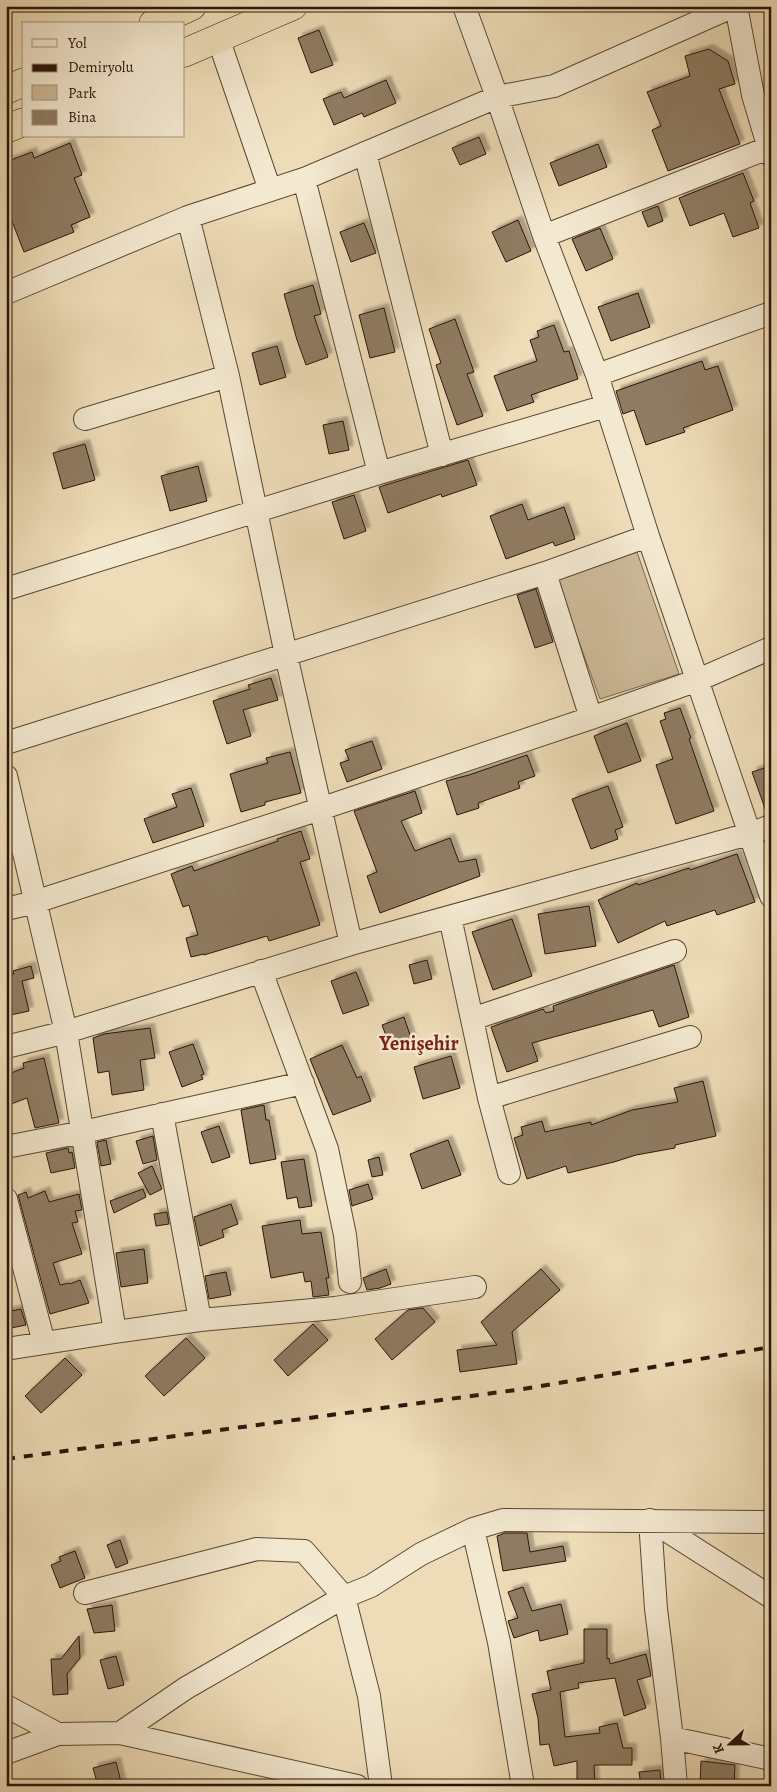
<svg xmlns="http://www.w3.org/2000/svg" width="777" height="1792" viewBox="0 0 777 1792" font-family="Alegreya,serif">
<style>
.green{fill:#ccba99;stroke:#7a6851}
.building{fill:#8f7c63;stroke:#291509;filter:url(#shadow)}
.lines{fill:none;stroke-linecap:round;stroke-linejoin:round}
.minor-casing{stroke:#5a4734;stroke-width:24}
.highway-casing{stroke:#291509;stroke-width:29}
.minor{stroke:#f3e8d0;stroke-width:22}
.highway{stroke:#eddcb7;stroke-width:28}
.rail{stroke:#291509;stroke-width:4;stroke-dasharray:9 9;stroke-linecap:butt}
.labels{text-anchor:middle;stroke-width:5;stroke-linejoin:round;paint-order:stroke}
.district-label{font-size:20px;font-weight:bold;fill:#7a1f14;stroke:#f3e8d0}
</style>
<defs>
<filter id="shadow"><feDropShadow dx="4.5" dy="-4.5" stdDeviation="1" flood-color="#0004"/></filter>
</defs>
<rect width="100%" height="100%" fill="#eddcb7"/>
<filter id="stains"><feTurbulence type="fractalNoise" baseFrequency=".004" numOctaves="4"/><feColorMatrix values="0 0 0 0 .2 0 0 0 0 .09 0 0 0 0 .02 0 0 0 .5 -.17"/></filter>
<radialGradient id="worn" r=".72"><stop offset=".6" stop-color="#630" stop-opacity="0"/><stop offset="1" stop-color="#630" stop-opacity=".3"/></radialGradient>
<path class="green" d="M637,552L679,674L600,699L556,580Z"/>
<path class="building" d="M319,30L333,65L311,73L298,38Z
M709,49L728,61L735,84L719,89L740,144L668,171L652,130L661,126L647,92L690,76L685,56Z
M386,80L396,103L364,117L362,113L334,125L323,99L341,92L344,98Z
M479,137L486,154L460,165L452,148Z
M70,143L82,175L74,178L90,217L71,225L74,232L24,252L6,206V162L32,152L34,158Z
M598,144L607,167L559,186L550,163Z
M743,173L754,201L750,203L759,228L733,237L724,213L690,226L679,198Z
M658,206L663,221L648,227L642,212Z
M518,220L531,251L506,262L492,232Z
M364,223L376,253L351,262L340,232Z
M600,228L613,259L586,271L572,239Z
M313,285L321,314L314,316L328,357L306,365L297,340L284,294Z
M638,293L650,327L611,341L598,307Z
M384,308L395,352L370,358L359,315Z
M455,319L474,372L467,374L483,416L457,425L436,365L441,363L429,329Z
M554,325L564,352L569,351L578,379L531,395L534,402L507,411L494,376L537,361L530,340L539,337L537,331Z
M277,346L286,377L260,385L252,353Z
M702,361L705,370L718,366L733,410L683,428L685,432L646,445L634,410L623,414L616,391Z
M343,421L349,450L329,454L323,425Z
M85,444L95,480L63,489L53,453Z
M468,460L477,485L442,497L441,494L388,513L379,487Z
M198,466L207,501L170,511L161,476Z
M354,495L366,531L344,539L332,502Z
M522,504L528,520L564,507L575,539L555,546L553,542L506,559L490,516Z
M536,589L553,642L535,648L517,595Z
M271,678L278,700L243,710L251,736L227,744L213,701L250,689L248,685Z
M680,708L691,738L689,739L714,811L676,824L656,765L673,759L660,721L666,719L664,713Z
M627,723L641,761L608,773L594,736Z
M372,741L382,769L347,782L340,763L349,760L345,750Z
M290,752L301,793L265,802V805L241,812L230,774L268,763L266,758Z
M527,755L535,776L518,782L520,788L478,803L479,808L457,815L446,781L469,775Z
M771,766V813L767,814L752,772Z
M608,786L623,827L615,830L618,839L591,849L572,799Z
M191,788L204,826L153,843L144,819L177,807L172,794Z
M415,791L422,813L401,821L415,851L450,838L459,862L476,859L480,876L380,913L367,876L377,872L354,811Z
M301,831L310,859L300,862L320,925L269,941L267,936L204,955V954L191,957L186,938L198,935L189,905L183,907L171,874L192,866L194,871L278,841L277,839Z
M737,854L755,902L717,915L715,910L667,926L665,921L618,943L598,900L637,883L638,885L689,868L690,870Z
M589,906L596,946L545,954L538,914Z
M512,919L532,976L493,990L472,932Z
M427,960L432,979L414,984L409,965Z
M674,965L689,1017L659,1027L653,1010L532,1043L538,1061L507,1072L491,1027L543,1009L546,1013L554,1011L553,1006Z
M31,966L34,978L22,981L29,1011L6,1016V976L14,974L13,971Z
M356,972L369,1005L343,1014L331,981Z
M404,1017L412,1041L391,1049L382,1025Z
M150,1028L155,1058L140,1060L144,1090L112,1095L109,1071L98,1073L93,1038L104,1034Z
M193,1044L204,1074L201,1075L203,1079L182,1087L169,1052Z
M342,1045L357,1078L361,1076L371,1101L333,1115L310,1059Z
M451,1056L460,1088L423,1099L414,1067Z
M44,1058L59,1123L35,1128L27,1098L6,1106V1075L24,1068L23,1063Z
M703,1081L716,1136L675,1145V1148L636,1155L614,1162L568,1173L566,1166L527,1179L514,1138L523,1135L521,1127L542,1121L545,1132L591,1122V1125L632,1110L678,1102L674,1088Z
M264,1105L266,1120H269L276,1159L250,1164L241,1110Z
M219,1126L230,1157L212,1163L201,1132Z
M153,1136L157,1160L143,1164L136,1141Z
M106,1140L111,1164L101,1166L97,1142Z
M448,1140L461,1175L422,1189L410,1154Z
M68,1148L69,1153L72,1152L75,1168L51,1173L46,1153Z
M379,1157L383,1175L372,1177L368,1160Z
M304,1159L312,1206L299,1208L297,1197L287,1199L281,1162Z
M152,1166L162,1189L150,1195L138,1173Z
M368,1184L373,1199L352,1206L349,1190Z
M143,1189L146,1197L114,1213L110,1201Z
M45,1191L49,1202L79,1194L82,1210L75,1211L78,1222L72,1223L82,1254L53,1263L60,1285L69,1283L70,1284L80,1280L89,1303L50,1314L18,1195L26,1192L28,1198Z
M231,1204L238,1224L222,1230L224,1237L200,1246L194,1217Z
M167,1212L169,1224L156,1226L154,1214Z
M300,1220L302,1234L321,1232L329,1278H326L329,1295L313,1297L311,1281L305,1282L303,1272L271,1278L262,1226Z
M144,1249L148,1283L121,1287L116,1253Z
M386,1269L391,1284L380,1288L367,1290L363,1278Z
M541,1269L560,1290L512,1332L517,1364L460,1372L457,1350L497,1345L481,1322Z
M226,1272L231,1295L209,1299L205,1276Z
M423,1308L435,1322L392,1360L375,1339L408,1310Z
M21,1309L26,1325L6,1329V1312Z
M313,1324L328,1340L288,1376L274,1360Z
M186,1338L205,1358L164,1396L145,1376Z
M65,1358L82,1375L41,1413L25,1396Z
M505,1533H527L530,1552L563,1546L566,1561L503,1571L497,1536Z
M120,1540L128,1563L116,1568L107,1545Z
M75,1551L85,1578L60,1588L51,1565L61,1561L59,1557Z
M523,1587L532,1611L561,1604L568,1634L540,1641L538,1630L514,1638L508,1621L518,1618L508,1592Z
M112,1605L115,1631L94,1633L87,1609Z
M584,1629H607V1659L609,1658L610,1664L646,1654L651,1676L637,1680L646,1708L624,1716L615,1678L578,1683L579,1688L560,1692L565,1737L600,1733L599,1727L617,1723L623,1748H632V1765H594L595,1786H577V1761L554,1766L549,1744L540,1745L538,1718L532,1694L551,1690L547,1671L584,1663Z
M79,1636L80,1658L67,1674L68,1694L53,1695L51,1659H61Z
M116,1656L124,1685L108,1689L100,1660Z
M701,1761L735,1765L734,1786H700Z
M116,1762L122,1786H98L93,1768Z
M660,1770L661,1786H641L639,1772Z"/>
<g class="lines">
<defs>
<path id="minor" d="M464,6L497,97L544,236L597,375L648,536L771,896
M736,6L753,95L771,155
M218,38L270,190
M365,153L442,455
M304,179L379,473
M188,217L228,376L286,655L351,944
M544,236L768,148
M6,293L188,217L304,179L497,97L554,86L734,6
M597,375L771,313
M85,419L228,376
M545,573L591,718
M6,589L379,473L606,406
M6,743L545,573L648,536
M6,776L66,1032L115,1332
M6,909L35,902L320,809L591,718L698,680L771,648
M450,917L489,1098L509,1173
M261,971L327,1149L345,1235L350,1282
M472,1019L675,951
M6,1047L66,1032L351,944L749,834L771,826
M489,1098L690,1037
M162,1114L200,1320
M6,1147L83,1132L303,1083
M6,1199L44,1343
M6,1349L115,1332L200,1320L335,1308L475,1287
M650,1520L656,1609L672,1738L676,1786
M650,1520L771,1597
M85,1593L257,1549L304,1551L344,1597L369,1696L381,1786
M6,1706L58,1734
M120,1733L186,1688L344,1597L371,1586L421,1554L473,1529
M672,1738L771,1759
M6,1753L58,1734L120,1733L357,1786
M523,1786L499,1642L473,1529L503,1520L771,1522"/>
<path id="highway" d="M153,24L192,6
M184,53L293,6
M6,90L24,82
M6,129L24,122"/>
</defs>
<use href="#minor" class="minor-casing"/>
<use href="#highway" class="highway-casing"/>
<use href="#minor" class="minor"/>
<use href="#highway" class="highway"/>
<path class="rail" d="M6,1459L523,1389L771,1347"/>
</g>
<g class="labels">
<g class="district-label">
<text x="419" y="1050">Yenişehir</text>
</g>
</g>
<rect width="777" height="1792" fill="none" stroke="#eddcb7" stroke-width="25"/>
<rect x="8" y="8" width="762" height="1777" fill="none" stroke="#291509" stroke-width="2.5"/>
<rect x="12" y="12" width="752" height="1767" fill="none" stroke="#291509"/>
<rect x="22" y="22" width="162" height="115" fill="#f3e8d0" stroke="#a29480"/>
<rect x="32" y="39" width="25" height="8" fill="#f3e8d0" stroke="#a29480"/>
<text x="68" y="48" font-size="15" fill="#291509">Yol</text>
<rect x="32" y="64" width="25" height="8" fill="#291509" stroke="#a29480"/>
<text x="68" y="72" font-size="15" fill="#291509">Demiryolu</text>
<rect x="32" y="85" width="25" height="15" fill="#ccba99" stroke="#a29480"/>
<text x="68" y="98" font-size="15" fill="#291509">Park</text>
<rect x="32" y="110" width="25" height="15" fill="#8f7c63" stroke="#a29480"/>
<text x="68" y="122" font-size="15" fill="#291509">Bina</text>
<g transform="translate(730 1744) rotate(248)" stroke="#f3e8d0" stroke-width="4" paint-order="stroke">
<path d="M0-4L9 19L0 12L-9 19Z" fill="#291509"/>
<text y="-8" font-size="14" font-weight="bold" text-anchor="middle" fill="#291509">K</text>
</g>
<rect width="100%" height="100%" filter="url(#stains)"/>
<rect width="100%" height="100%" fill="url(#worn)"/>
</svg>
